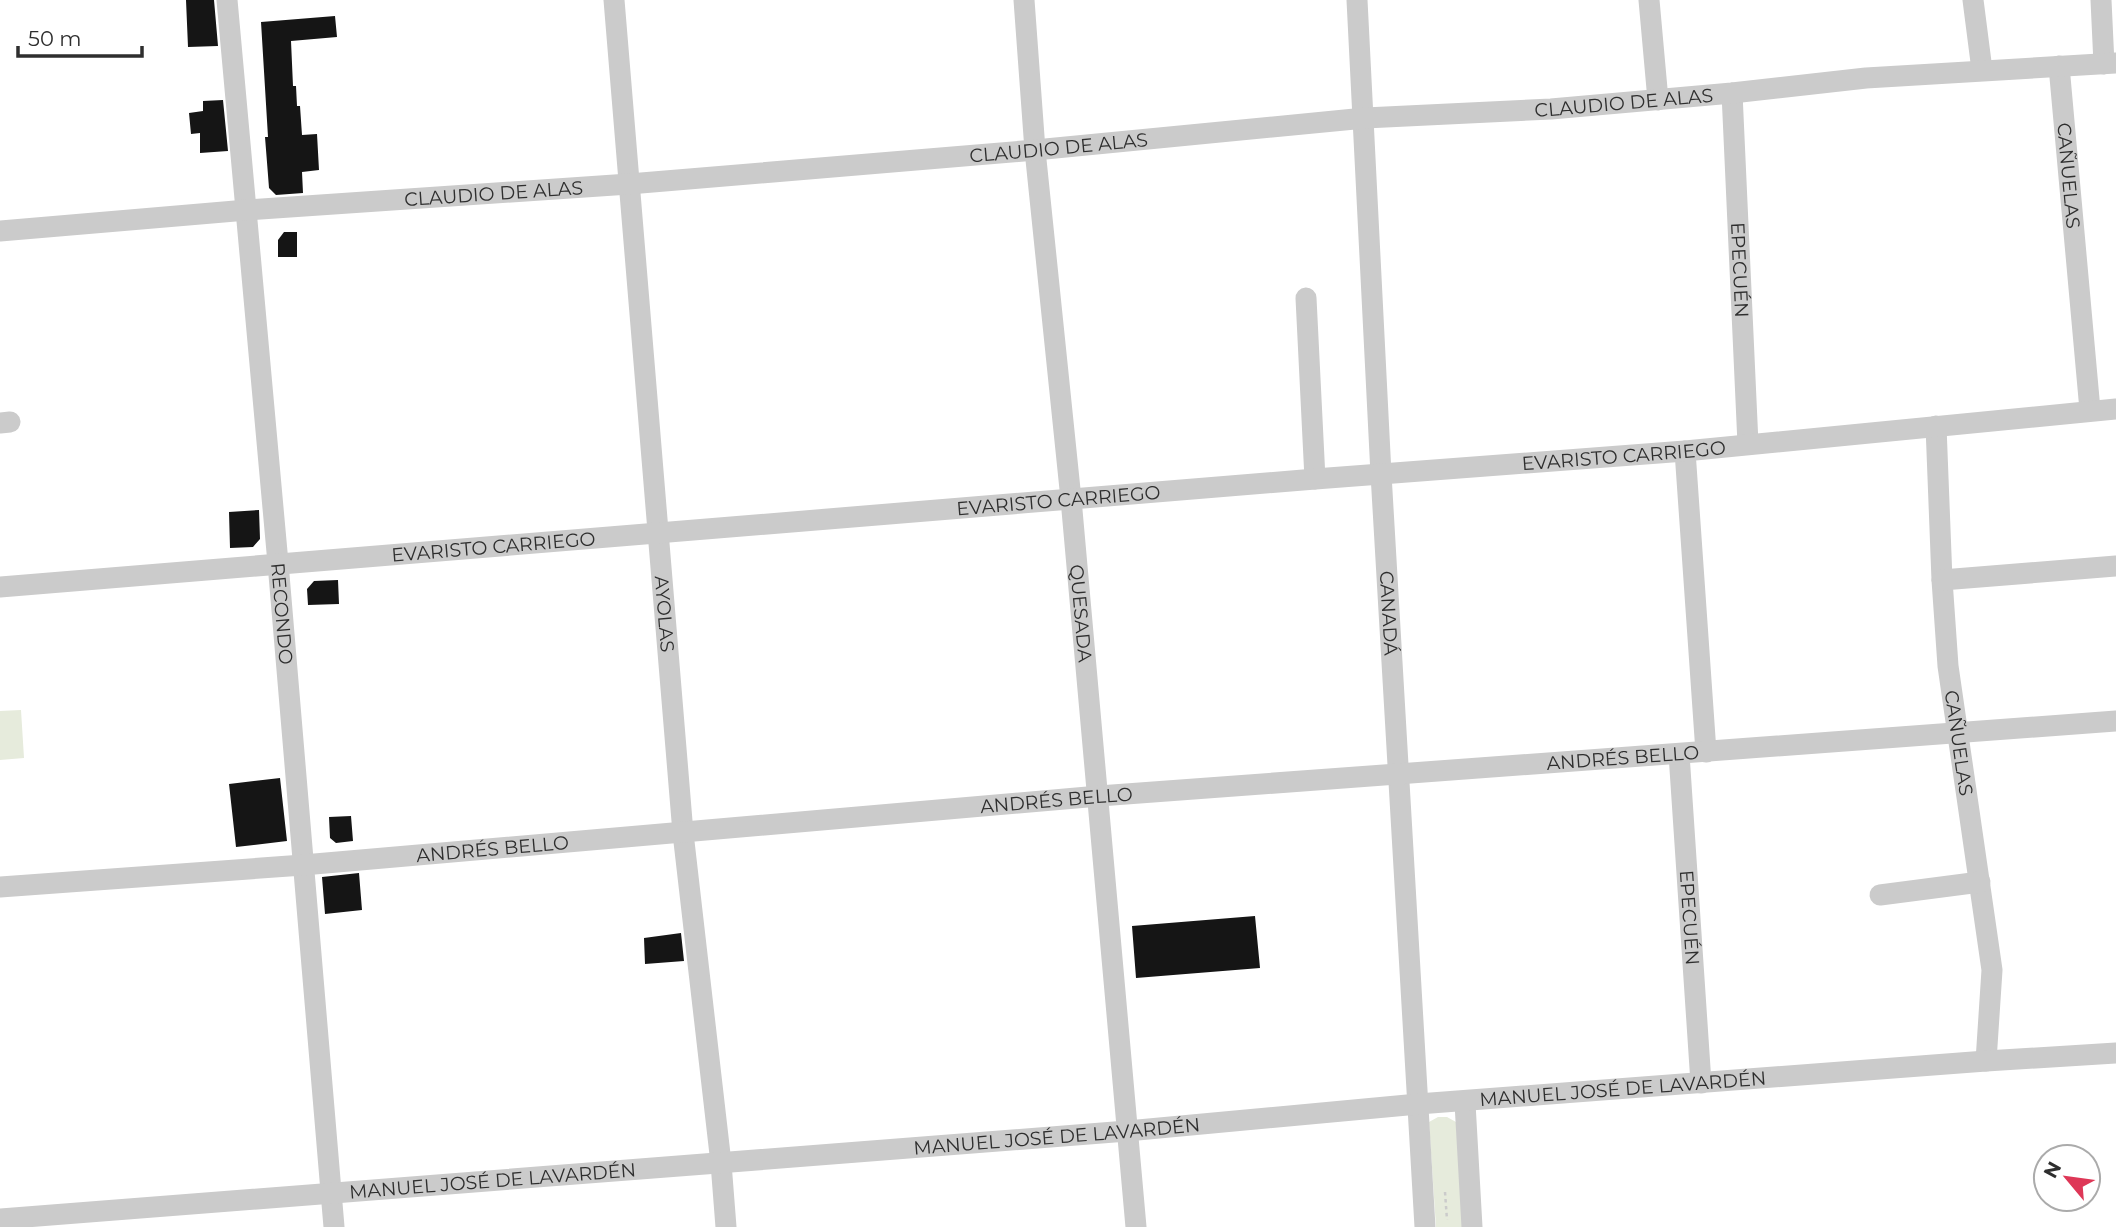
<svg xmlns="http://www.w3.org/2000/svg" width="2116" height="1227" viewBox="0 0 2116 1227" font-family="Montserrat,sans-serif">
<style>
.green{fill:#e6ebdc}
.building{fill:#151515}
.lines{fill:none;stroke-linecap:round;stroke-linejoin:round}
.path{stroke:#cbcbcb;stroke-width:2.5;stroke-dasharray:3.5 3.5;stroke-linecap:butt}
.minor{stroke:#cbcbcb;stroke-width:21}
.labels{text-anchor:middle;stroke-width:7;stroke-linejoin:round;paint-order:stroke}
.street-label{font-size:19px;fill:#2e2e2e;stroke:#fff}
</style>
<rect width="100%" height="100%" fill="#fff"/>
<path class="green" d="M21,710L24,758L0,760V711Z
M1438,1117H1447L1456,1122L1464,1227H1436L1429,1122Z"/>
<path class="building" d="M186,0H214L218,46L188,47Z
M335,16L337,37L291,41L293,86H296L297,106H300L302,135L317,134L319,170L302,172L303,193L276,195L269,188L268,175L265,137H268L261,22Z
M223,100L228,151L200,153V133L191,134L189,113L203,111V101Z
M284,232H297V257H278V240Z
M259,510L260,539L253,547L230,548L229,512Z
M338,580L339,604L308,605L307,589L314,581Z
M280,778L287,841L236,847L229,784Z
M351,816L353,841L336,843L330,838L329,817Z
M359,873L362,910L325,914L322,877Z
M1255,916L1260,968L1136,978L1132,926Z
M681,933L684,961L645,964L644,938Z"/>
<g class="lines">
<path class="path" d="M1445,1192L1447,1220"/>
<g class="minor">
<path id="s1" d="M227,0L278,563L334,1227"/>
<path id="s2" d="M614,0L683,833L721,1163L726,1227"/>
<path id="s3" d="M1024,0L1035,150L1071,499L1136,1227"/>
<path id="s4" d="M1357,0L1381,474L1425,1227"/>
<path d="M1649,0L1658,100"/>
<path d="M1973,0L1982,70"/>
<path d="M2101,0L2104,64"/>
<path id="s5" d="M2059,66L2090,410"/>
<path id="s6" d="M1732,93L1748,444"/>
<path id="s7" d="M0,231L247,210L629,184L1035,150L1365,118L1551,109L1732,93L1866,78L2116,63"/>
<path d="M1306,298L1315,479"/>
<path d="M0,423L10,422"/>
<path id="s8" d="M1936,426L1942,580L1948,666L1992,970L1986,1061"/>
<path d="M1685,451L1706,752"/>
<path d="M1942,580L2116,566"/>
<path id="s9" d="M0,587L1315,479L1685,451L2116,409"/>
<path id="s10" d="M1679,754L1701,1083"/>
<path id="s11" d="M0,887L303,865L1099,796L2116,721"/>
<path d="M1880,895L1980,882"/>
<path d="M1465,1103L1472,1227"/>
<path id="s12" d="M0,1219L1127,1131L1418,1104L1986,1061L2116,1053"/>
</g>
</g>
<g class="labels">
<g class="street-label">
<text dy="7" stroke="none"><textPath href="#s7" startOffset="1629">CLAUDIO DE ALAS</textPath></text>
<text dy="7" stroke="none"><textPath href="#s7" startOffset="1062">CLAUDIO DE ALAS</textPath></text>
<text dy="7" stroke="none"><textPath href="#s5" startOffset="110">CAÑUELAS</textPath></text>
<text dy="7" stroke="none"><textPath href="#s7" startOffset="495">CLAUDIO DE ALAS</textPath></text>
<text dy="7" stroke="none"><textPath href="#s6" startOffset="177">EPECUÉN</textPath></text>
<text dy="7" stroke="none"><textPath href="#s9" startOffset="1629">EVARISTO CARRIEGO</textPath></text>
<text dy="7" stroke="none"><textPath href="#s9" startOffset="1062">EVARISTO CARRIEGO</textPath></text>
<text dy="7" stroke="none"><textPath href="#s9" startOffset="495">EVARISTO CARRIEGO</textPath></text>
<text dy="7" stroke="none"><textPath href="#s1" startOffset="616">RECONDO</textPath></text>
<text dy="7" stroke="none"><textPath href="#s3" startOffset="616">QUESADA</textPath></text>
<text dy="7" stroke="none"><textPath href="#s2" startOffset="616">AYOLAS</textPath></text>
<text dy="7" stroke="none"><textPath href="#s4" startOffset="614">CANADÁ</textPath></text>
<text dy="7" stroke="none"><textPath href="#s8" startOffset="318">CAÑUELAS</textPath></text>
<text dy="7" stroke="none"><textPath href="#s11" startOffset="1628">ANDRÉS BELLO</textPath></text>
<text dy="7" stroke="none"><textPath href="#s11" startOffset="1060">ANDRÉS BELLO</textPath></text>
<text dy="7" stroke="none"><textPath href="#s11" startOffset="494">ANDRÉS BELLO</textPath></text>
<text dy="7" stroke="none"><textPath href="#s10" startOffset="164">EPECUÉN</textPath></text>
<text dy="7" stroke="none"><textPath href="#s12" startOffset="1628">MANUEL JOSÉ DE LAVARDÉN</textPath></text>
<text dy="7" stroke="none"><textPath href="#s12" startOffset="1060">MANUEL JOSÉ DE LAVARDÉN</textPath></text>
<text dy="7" stroke="none"><textPath href="#s12" startOffset="494">MANUEL JOSÉ DE LAVARDÉN</textPath></text>
</g>
</g>
<g transform="translate(2067 1178) rotate(299)"><circle r="33" fill="#ffffff" stroke="#ababab" stroke-width="2"/>
<path d="M0-5L12 26L0 18L-12 26Z" fill="#de3757"/>
<text y="-10" font-size="19" font-weight="bold" text-anchor="middle" fill="#2e2e2e">N</text>
</g>
<path d="M18 46v10h124v-10" fill="none" stroke="#2e2e2e" stroke-width="3.5"/>
<text x="28" y="46" font-size="21" fill="#2e2e2e" stroke="#ffffff" stroke-width="5" paint-order="stroke">50 m</text>
</svg>
